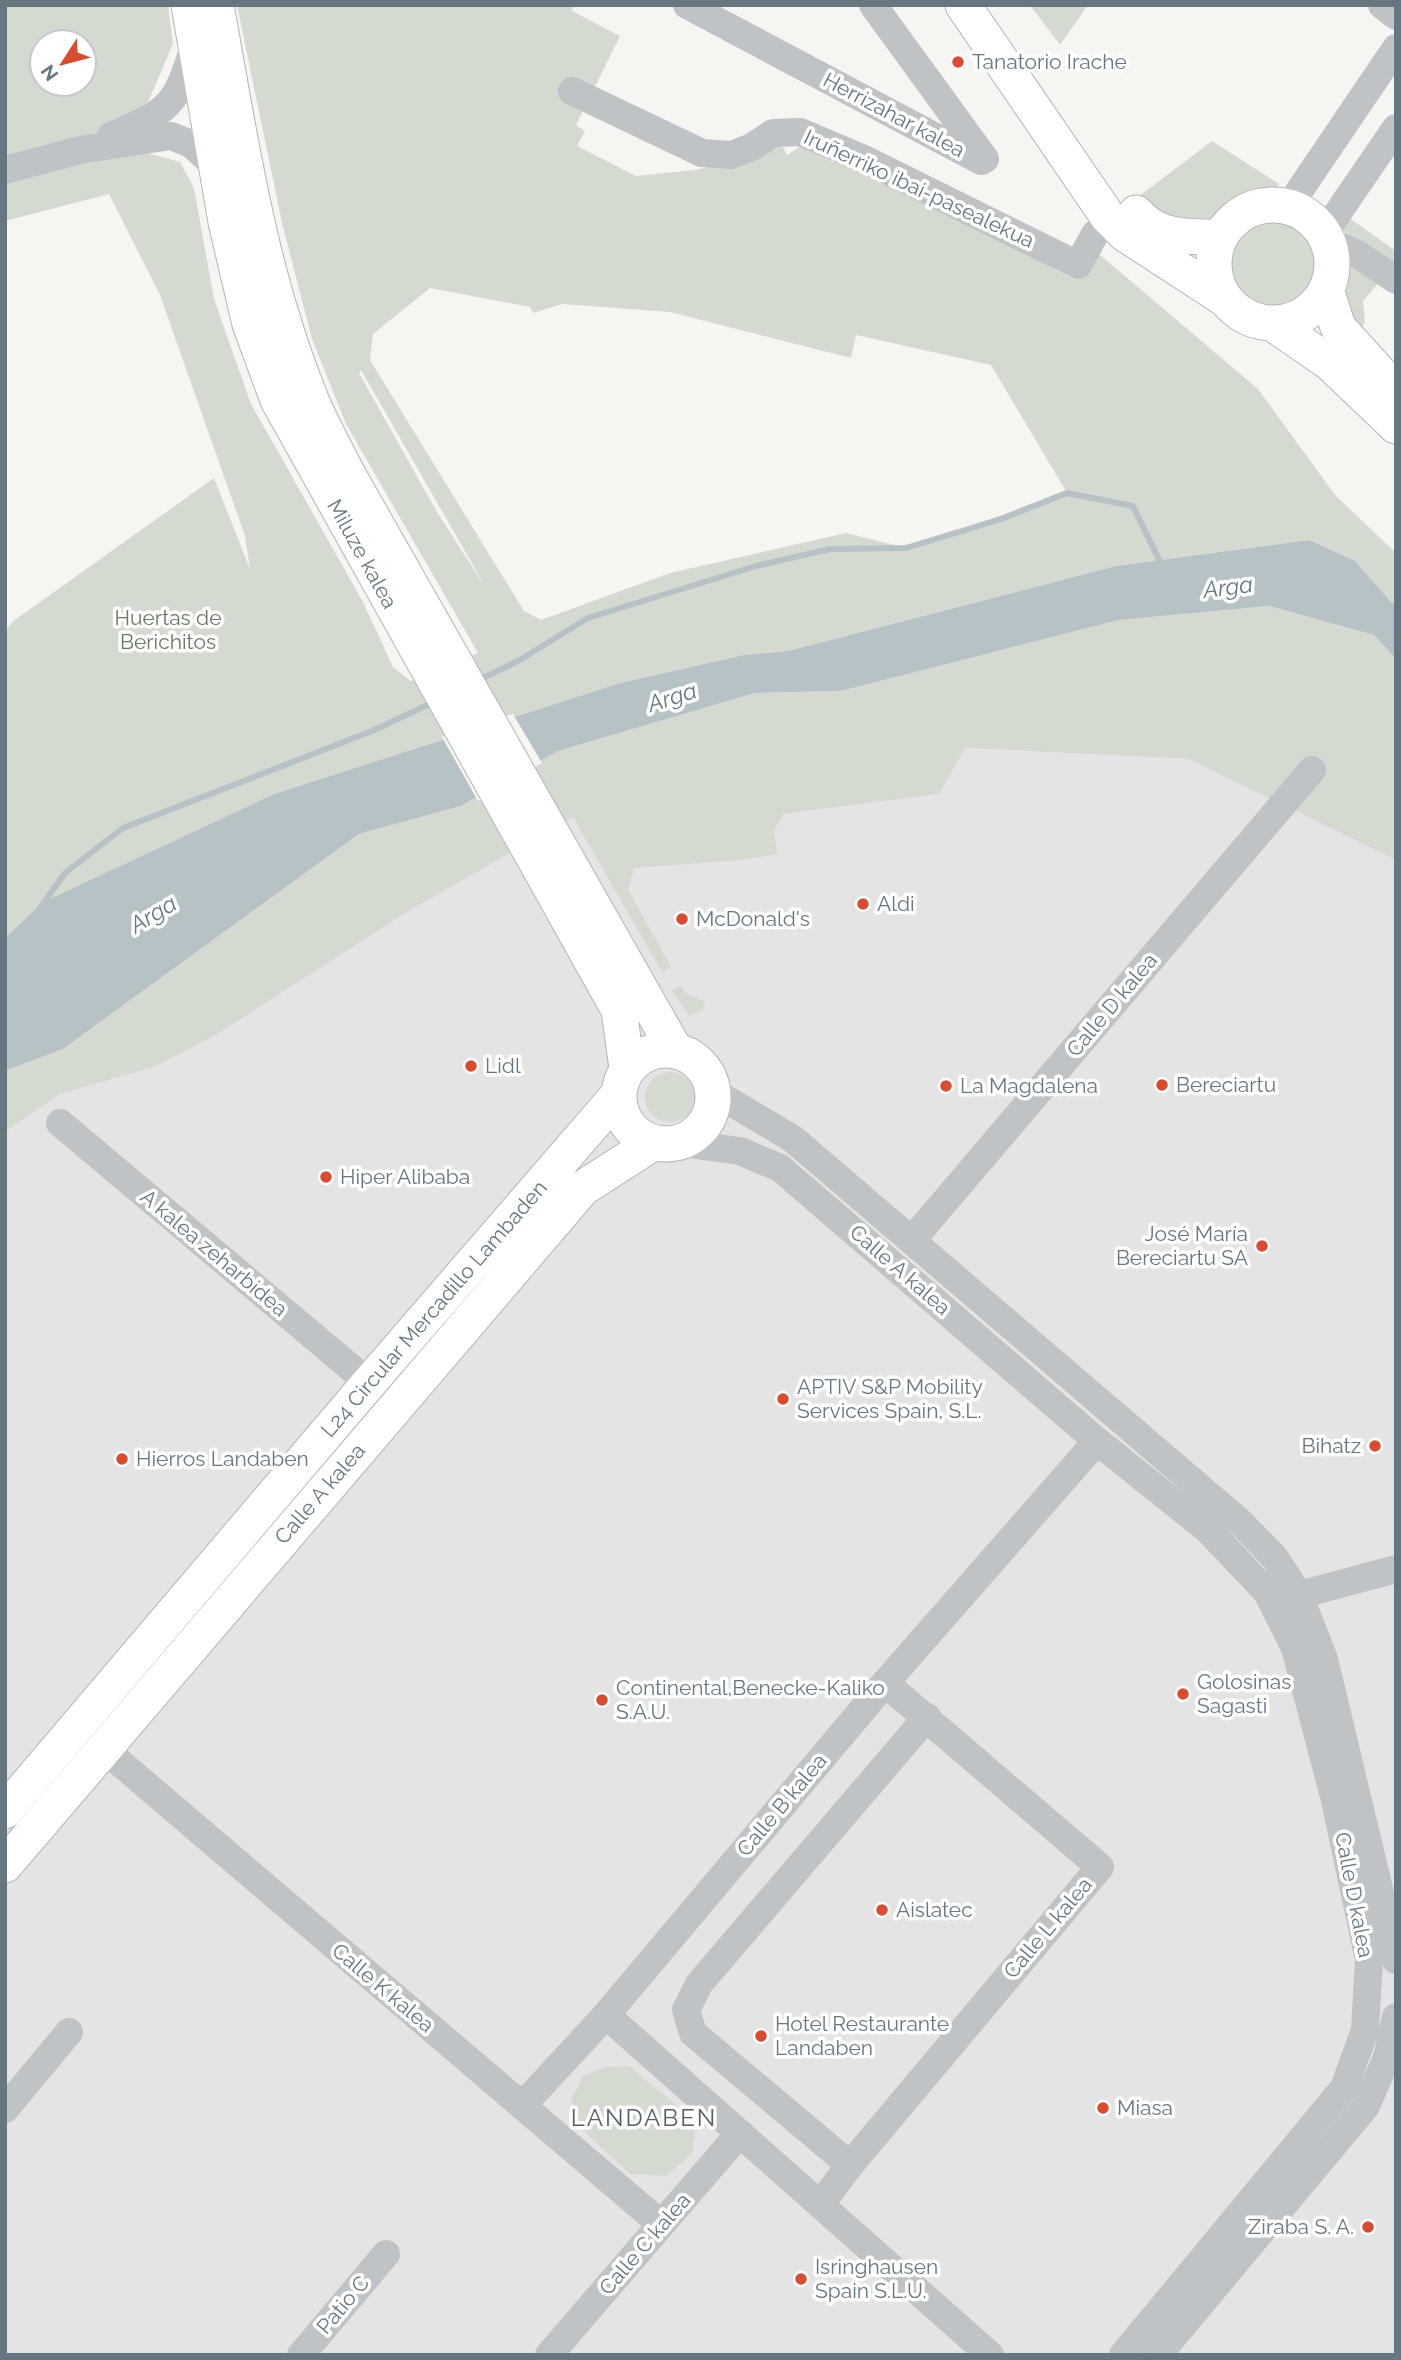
<svg xmlns="http://www.w3.org/2000/svg" width="1401" height="2360" viewBox="0 0 1401 2360" font-family="Raleway,sans-serif">
<style>
.built{fill:#e3e4e3}
.green{fill:#d5dad1;fill-rule:evenodd}
.water{fill:#b6c2c5}
.pier{fill:#f5f5f2}
.lines{fill:none;stroke-linecap:round;stroke-linejoin:round}
.stream{stroke:#b6c2c5;stroke-width:6}
.major-casing{stroke:#b0b5b8;stroke-width:37}
.minor{stroke:#bfc3c6;stroke-width:28}
.major{stroke:#fff;stroke-width:35}
.poi-dot{fill:#d84c30;stroke:#fff;stroke-width:2.5}
.labels{text-anchor:middle;stroke-width:7;stroke-linejoin:round;paint-order:stroke}
.poi-label{font-size:21px;fill:#667781;stroke:#fff;text-anchor:start}
.street-label{font-size:21px;fill:#667781;stroke:#fff}
.park-label{font-size:21px;fill:#6a7965;stroke:#fff}
.water-label{font-size:23px;font-style:italic;fill:#62787e;stroke:#fff}
.quarter-label{font-size:24px;letter-spacing:2px;fill:#546067;stroke:#fff}
</style>
<rect width="100%" height="100%" fill="#f5f5f2"/>
<path class="built" d="M964,748L1188,759L1396,860V2355H5V1132L60,1094L154,1067L214,1036L331,954L565,819L573,817L605,869L743,860L776,854L774,831L784,814L938,794Z"/>
<path class="green" d="M5,5H168L173,44L148,102L56,168L148,153L180,162L194,188L214,299L251,404L363,602L393,667L411,681L478,653L346,424L312,339L282,223L237,5H574L572,11L620,36L576,125L585,131L577,146L636,176L695,170L748,158L781,143L787,155L803,145L834,163L839,155L1051,258L1048,266L1073,279L1093,249L1258,389L1335,495L1396,553V603L1391,602L1355,561L1309,540L1116,566L788,651L744,655L620,683L274,794L43,902L5,938V632L12,622L214,478L250,569L245,536L160,295L109,194L5,221ZM42,42H84V84H42ZM430,288L530,307L533,313L562,304L670,312L851,358L856,335L991,365L1067,493L907,548L846,533L670,573L541,620L524,611L370,360L373,334ZM361,370L482,581V582L437,512L359,373Z
M1030,5H1088L1060,45Z
M1212,141L1279,184L1271,196L1254,192L1226,213L1194,228L1172,220L1138,197Z
M1345,215L1396,251L1393,264L1339,229Z
M1226 263a46 46 0 1 1 92 0a46 46 0 1 1-92 0Z
M1343,262L1382,279L1363,301L1365,323L1355,334L1340,283Z
M1269,606L1374,635L1396,659V860L1188,759L965,748L939,794L784,814L774,831L777,854L743,860L634,868L628,889L671,967L662,972L573,817L407,912L214,1036L154,1067L60,1094L5,1132V1071L63,1049L359,834L461,806L558,751L755,693L841,691L1119,620Z
M681,986L687,994L705,1002L703,1010L689,1016L672,990Z
M645 1097a25 25 0 1 1 50 0a25 25 0 1 1-50 0Z
M629,2066L676,2105L695,2131L693,2152L667,2176L630,2174L581,2128L571,2100L583,2076L605,2067Z"/>
<path class="water" d="M1309,540L1355,561L1391,602L1396,603V659L1374,635L1269,606L1119,620L841,691L755,693L558,751L461,806L359,834L63,1049L5,1071V938L43,902L274,794L620,683L744,655L788,651L1116,566Z"/>
<path class="pier" d="M513,714L542,763L478,801L442,737Z"/>
<g class="lines">
<path class="stream" d="M477,681L518,661L588,618L756,566L830,549L906,548L1001,519L1067,493L1133,506L1162,566
M40,908L65,873L123,828L372,731L436,701"/>
<defs>
<path id="major" d="M189,5L226,222L250,324L278,400L619,1010L627,1068
M216,5C240,138 259,271 310,397C320,423 335,448 347,473L675,1050
M963,5L1108,217L1125,234L1225,299
M1214 264a59 59 0 1 1 118 0a59 59 0 1 1-118 0Z
M1136,213C1159,239 1188,237 1219,237
M1326,290L1338,327L1396,391
M1272,323L1330,363L1396,426
M619 1097a47 47 0 1 1 94 0a47 47 0 1 1-94 0Z
M5,1811L369,1383L618,1095
M5,1865L583,1188L653,1143"/>
</defs>
<use href="#major" class="major-casing"/>
<path class="minor" d="M687,5L981,161L985,159L873,5
M1382,5L1396,16
M572,91L702,153L731,155L752,147L773,133L800,132L866,160L1078,265L1095,234
M111,136C171,110 176,106 195,43
M5,170L80,150L171,136L191,144L218,168
M1289,206L1396,48
M1324,233L1396,128
M1328,241L1359,255L1396,280
M714,1092L793,1139L1241,1523L1275,1558L1299,1595L1324,1659L1396,1960
M60,1123L369,1383
M681,1143L740,1151L780,1168L1097,1441L1208,1530L1267,1592L1295,1648L1335,1800L1369,1960L1365,2030L1344,2088L1123,2355
M912,1240L1312,770
M1299,1595L1396,1569
M105,1750L661,2224
M606,2015L990,2355
M522,2106L606,2015L885,1683L1097,1441
M5,2109L69,2032
M850,2165L693,2033L686,2010L699,1984L927,1717
M820,2205L850,2165L1100,1867L885,1683
M301,2355L386,2254
M549,2355L740,2133
M1158,2355L1366,2106L1387,2057L1396,2017"/>
<use href="#major" class="major"/>
</g>
<g class="poi-dot">
<circle cx="958" cy="62" r="7"/>
<circle cx="863" cy="904" r="7"/>
<circle cx="682" cy="919" r="7"/>
<circle cx="471" cy="1066" r="7"/>
<circle cx="1162" cy="1085" r="7"/>
<circle cx="946" cy="1086" r="7"/>
<circle cx="326" cy="1177" r="7"/>
<circle cx="1262" cy="1246" r="7"/>
<circle cx="783" cy="1399" r="7"/>
<circle cx="1375" cy="1446" r="7"/>
<circle cx="122" cy="1459" r="7"/>
<circle cx="1183" cy="1694" r="7"/>
<circle cx="602" cy="1700" r="7"/>
<circle cx="882" cy="1910" r="7"/>
<circle cx="761" cy="2036" r="7"/>
<circle cx="1103" cy="2108" r="7"/>
<circle cx="1368" cy="2227" r="7"/>
<circle cx="801" cy="2279" r="7"/>
</g>
<g class="labels">
<g class="poi-label">
<text x="972" y="69">Tanatorio Irache</text>
<text x="877" y="911">Aldi</text>
<text x="696" y="926">McDonald's</text>
<text x="485" y="1073">Lidl</text>
<text x="1176" y="1092">Bereciartu</text>
<text x="960" y="1093">La Magdalena</text>
<text x="340" y="1184">Hiper Alibaba</text>
<text x="1248" y="1241" text-anchor="end">José María<tspan x="1248" dy="24">Bereciartu SA</tspan></text>
<text x="797" y="1394">APTIV S&amp;P Mobility<tspan x="797" dy="24">Services Spain, S.L.</tspan></text>
<text x="1361" y="1453" text-anchor="end">Bihatz</text>
<text x="136" y="1466">Hierros Landaben</text>
<text x="1197" y="1689">Golosinas<tspan x="1197" dy="24">Sagasti</tspan></text>
<text x="616" y="1695">Continental,Benecke-Kaliko<tspan x="616" dy="24">S.A.U.</tspan></text>
<text x="896" y="1917">Aislatec</text>
<text x="775" y="2031">Hotel Restaurante<tspan x="775" dy="24">Landaben</tspan></text>
<text x="1117" y="2115">Miasa</text>
<text x="1354" y="2234" text-anchor="end">Ziraba S. A.</text>
<text x="815" y="2274">Isringhausen<tspan x="815" dy="24">Spain S.L.U.</tspan></text>
</g>
<g class="street-label">
<text transform="translate(894 115) rotate(28)" y="7">Herrizahar kalea</text>
<text transform="translate(919 189) rotate(25)" y="7">Iruñerriko ibai-pasealekua</text>
<text transform="translate(362 554) rotate(61)" y="7">Miluze kalea</text>
<text transform="translate(1112 1005) rotate(-50)" y="7">Calle D kalea</text>
<text transform="translate(214 1253) rotate(40)" y="7">A kalea zeharbidea</text>
<text transform="translate(900 1270) rotate(41)" y="7">Calle A kalea</text>
<text transform="translate(434 1309) rotate(-49)" y="7">L24 Circular Mercadillo Lambaden</text>
<text transform="translate(320 1494) rotate(-49)" y="7">Calle A kalea</text>
<text transform="translate(782 1805) rotate(-50)" y="7">Calle B kalea</text>
<text transform="translate(1354 1895) rotate(79)" y="7">Calle D kalea</text>
<text transform="translate(1048 1928) rotate(-50)" y="7">Calle L kalea</text>
<text transform="translate(383 1988) rotate(40)" y="7">Calle K kalea</text>
<text transform="translate(645 2244) rotate(-49)" y="7">Calle C kalea</text>
<text transform="translate(343 2305) rotate(-50)" y="7">Patio C</text>
</g>
<g class="park-label">
<text x="168" y="625">Huertas de<tspan x="168" dy="24">Berichitos</tspan></text>
</g>
<g class="water-label">
<text transform="translate(1228 587) rotate(-7)" y="8">Arga</text>
<text transform="translate(672 697) rotate(-18)" y="8">Arga</text>
<text transform="translate(153 914) rotate(-31)" y="8">Arga</text>
</g>
<g class="quarter-label">
<text x="644" y="2126">LANDABEN</text>
</g>
</g>
<rect width="1401" height="2360" fill="none" stroke="#667781" stroke-width="14"/>
<g transform="translate(63 63) rotate(234)"><circle r="33" fill="#ffffff" stroke="#c2c9cd" stroke-width="2"/>
<path d="M0-5L12 26L0 18L-12 26Z" fill="#d84c30"/>
<text y="-10" font-size="19" font-weight="bold" text-anchor="middle" fill="#667781">N</text>
</g>
</svg>
